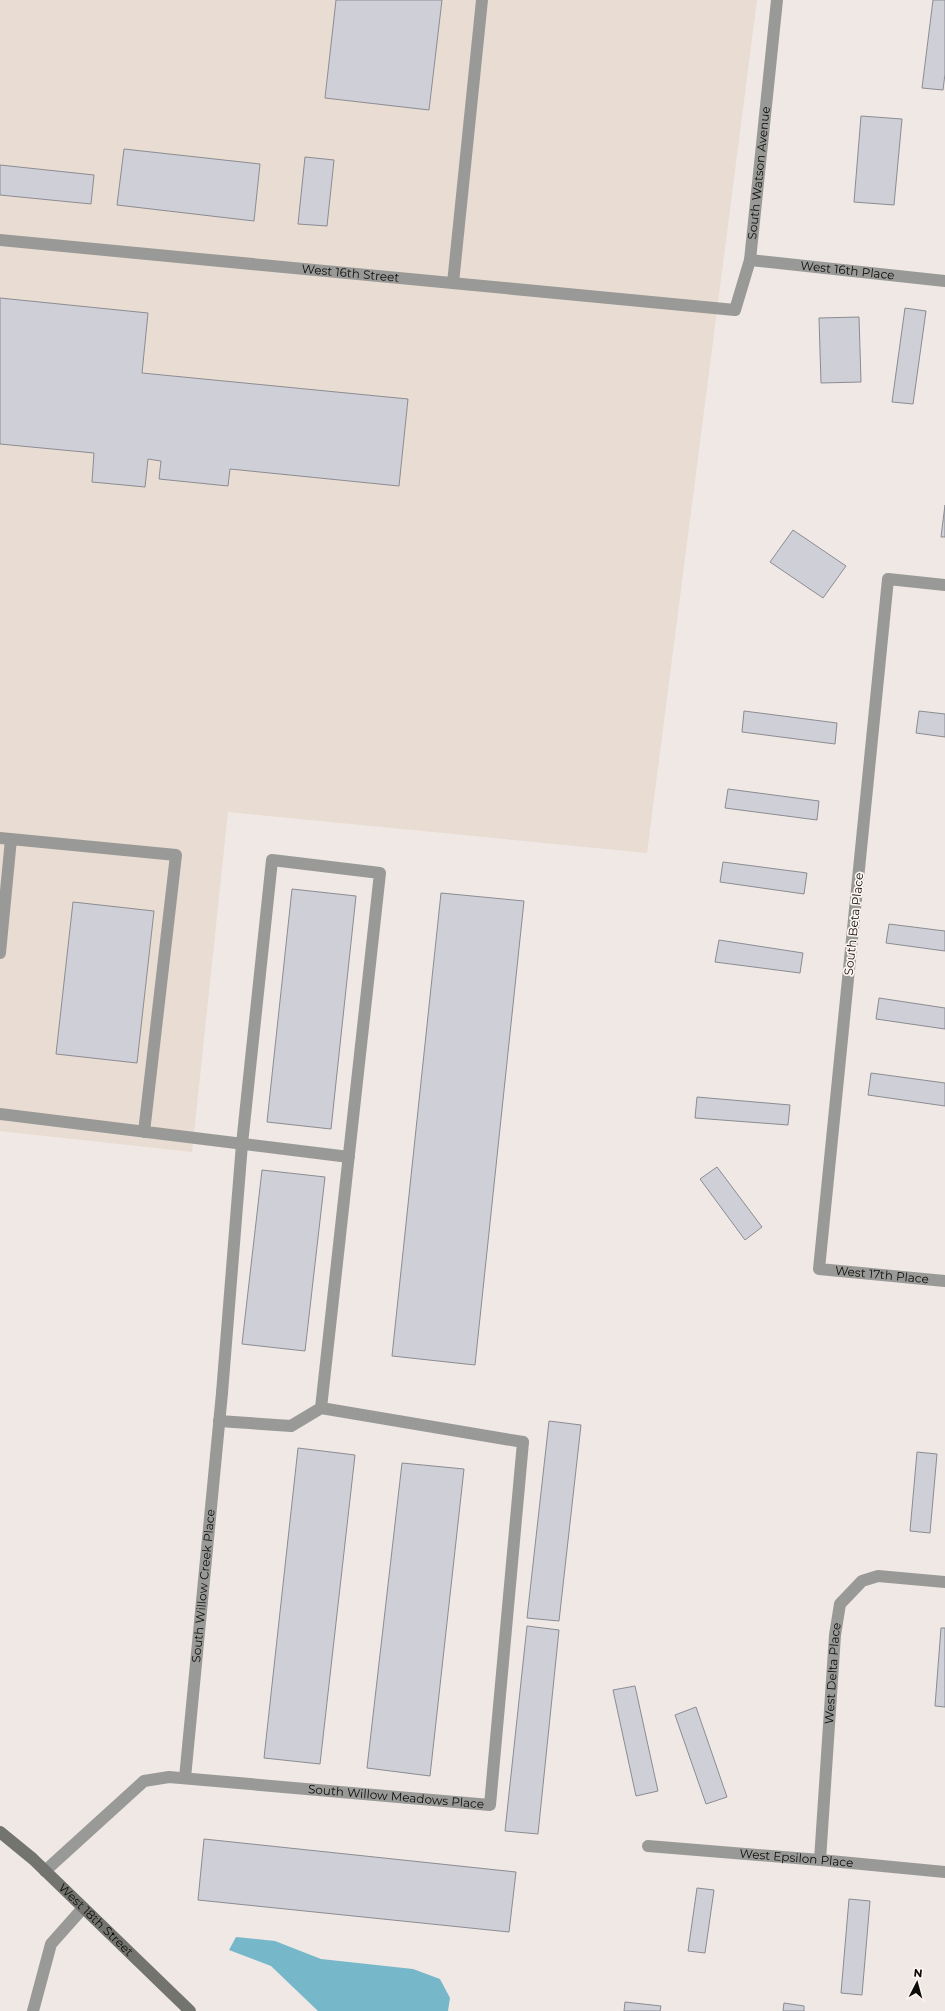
<svg xmlns="http://www.w3.org/2000/svg" width="945" height="2011" viewBox="0 0 945 2011" font-family="Montserrat,sans-serif">
<style>
.built{fill:#e9dcd2}
.water{fill:#76b7ca}
.building{fill:#cfd0d7;stroke:#8b8c92}
.lines{fill:none;stroke-linecap:round;stroke-linejoin:round}
.lane{stroke:#999a97;stroke-width:12}
.street{stroke:#999a97;stroke-width:12}
.secondary{stroke:#737470;stroke-width:12}
.labels{text-anchor:middle;stroke-width:3.5;stroke-linejoin:round;paint-order:stroke}
.street-label{font-size:12px;fill:#0e0c0a;stroke:#fcf5f1}
</style>
<rect width="100%" height="100%" fill="#efe8e4"/>
<path class="built" d="M0,0H757L647,853L228,812L192,1152L0,1131Z"/>
<path class="water" d="M236,1937L275,1941L321,1959L413,1969L440,1979L450,1998L448,2011H318L271,1966L229,1950Z"/>
<path class="building" d="M336,0H442L429,110L325,98Z
M933,0H945V74L943,90L922,88Z
M861,116L902,119L894,205L854,202Z
M124,149L260,164L254,221L117,205Z
M305,157L334,160L327,226L298,224Z
M0,165L94,175L91,204L0,195Z
M0,298L148,313L142,373L408,399L399,486L230,469L228,486L159,479L161,461L148,459L145,487L92,482L94,453L0,444Z
M905,308L926,311L913,404L892,402Z
M859,317L861,382L821,383L819,318Z
M945,505V537H941Z
M793,530L846,566L823,598L770,562Z
M744,711L837,723L835,744L742,732Z
M919,711L945,714V737L916,733Z
M728,789L819,801L817,820L725,808Z
M723,862L807,873L804,894L720,882Z
M292,889L356,896L331,1129L267,1122Z
M441,893L524,901L475,1365L392,1356Z
M73,902L154,911L137,1063L56,1054Z
M889,924L945,931V951L886,943Z
M719,940L803,953L800,973L715,962Z
M879,998L945,1008V1029L876,1019Z
M871,1073L945,1083V1106L868,1095Z
M697,1097L790,1105L788,1125L695,1118Z
M717,1167L762,1227L745,1240L700,1179Z
M262,1170L325,1177L305,1351L242,1344Z
M549,1421L581,1425L559,1621L527,1618Z
M298,1448L355,1455L320,1764L264,1758Z
M917,1452L937,1454L930,1533L910,1531Z
M402,1463L464,1469L430,1776L367,1768Z
M527,1626L559,1630L538,1834L505,1831Z
M941,1628H945V1707L935,1706Z
M635,1686L658,1791L636,1796L613,1690Z
M696,1707L727,1797L706,1804L675,1715Z
M204,1839L516,1872L509,1932L198,1900Z
M697,1888L714,1890L705,1953L688,1951Z
M849,1899L870,1901L862,1995L841,1993Z
M625,2002L661,2006L660,2011H624Z
M784,2003L804,2006V2011H783Z"/>
<g class="lines">
<path class="lane" d="M453,283L482,0
M0,838L176,855L144,1132
M0,953L11,839
M0,1114L349,1157
M222,1393L242,1144L272,860L380,873L321,1408L523,1442
M219,1421L291,1426L321,1408
M33,2011L51,1944L83,1908"/>
<g class="street">
<path id="s1" d="M0,240L735,310L750,260L777,0"/>
<path id="s2" d="M750,260L945,281"/>
<path id="s3" d="M945,585L888,579L819,1269L945,1281"/>
<path id="s4" d="M185,1778L222,1393"/>
<path id="s5" d="M648,1846L820,1860L945,1872"/>
<path id="s6" d="M820,1860L835,1635L840,1604L862,1581L878,1576L945,1582"/>
<path id="s7" d="M45,1871L144,1781L169,1777L490,1805L523,1442"/>
</g>
<path class="secondary" id="s8" d="M0,1832L33,1859L190,2011"/>
</g>
<g class="labels">
<g class="street-label">
<text dy="4" stroke="none"><textPath href="#s1" startOffset="878">South Watson Avenue</textPath></text>
<text dy="4" stroke="none"><textPath href="#s2" startOffset="98">West 16th Place</textPath></text>
<text dy="4" stroke="none"><textPath href="#s1" startOffset="352">West 16th Street</textPath></text>
<text transform="translate(854 924) rotate(-84)" y="4">South Beta Place</text>
<text dy="4" stroke="none"><textPath href="#s3" startOffset="814">West 17th Place</textPath></text>
<text dy="4" stroke="none"><textPath href="#s4" startOffset="193">South Willow Creek Place</textPath></text>
<text dy="4" stroke="none"><textPath href="#s6" startOffset="187">West Delta Place</textPath></text>
<text dy="4" stroke="none"><textPath href="#s7" startOffset="387">South Willow Meadows Place</textPath></text>
<text dy="4" stroke="none"><textPath href="#s5" startOffset="149">West Epsilon Place</textPath></text>
<text dy="4" stroke="none"><textPath href="#s8" startOffset="130">West 18th Street</textPath></text>
</g>
</g>
<g transform="translate(917 1983) rotate(6)" stroke="#fcf5f1" stroke-width="3" paint-order="stroke">
<path d="M0-3L7 15L0 10L-7 15Z" fill="#0e0c0a"/>
<text y="-6" font-size="11" font-weight="bold" text-anchor="middle" fill="#0e0c0a">N</text>
</g>
</svg>
